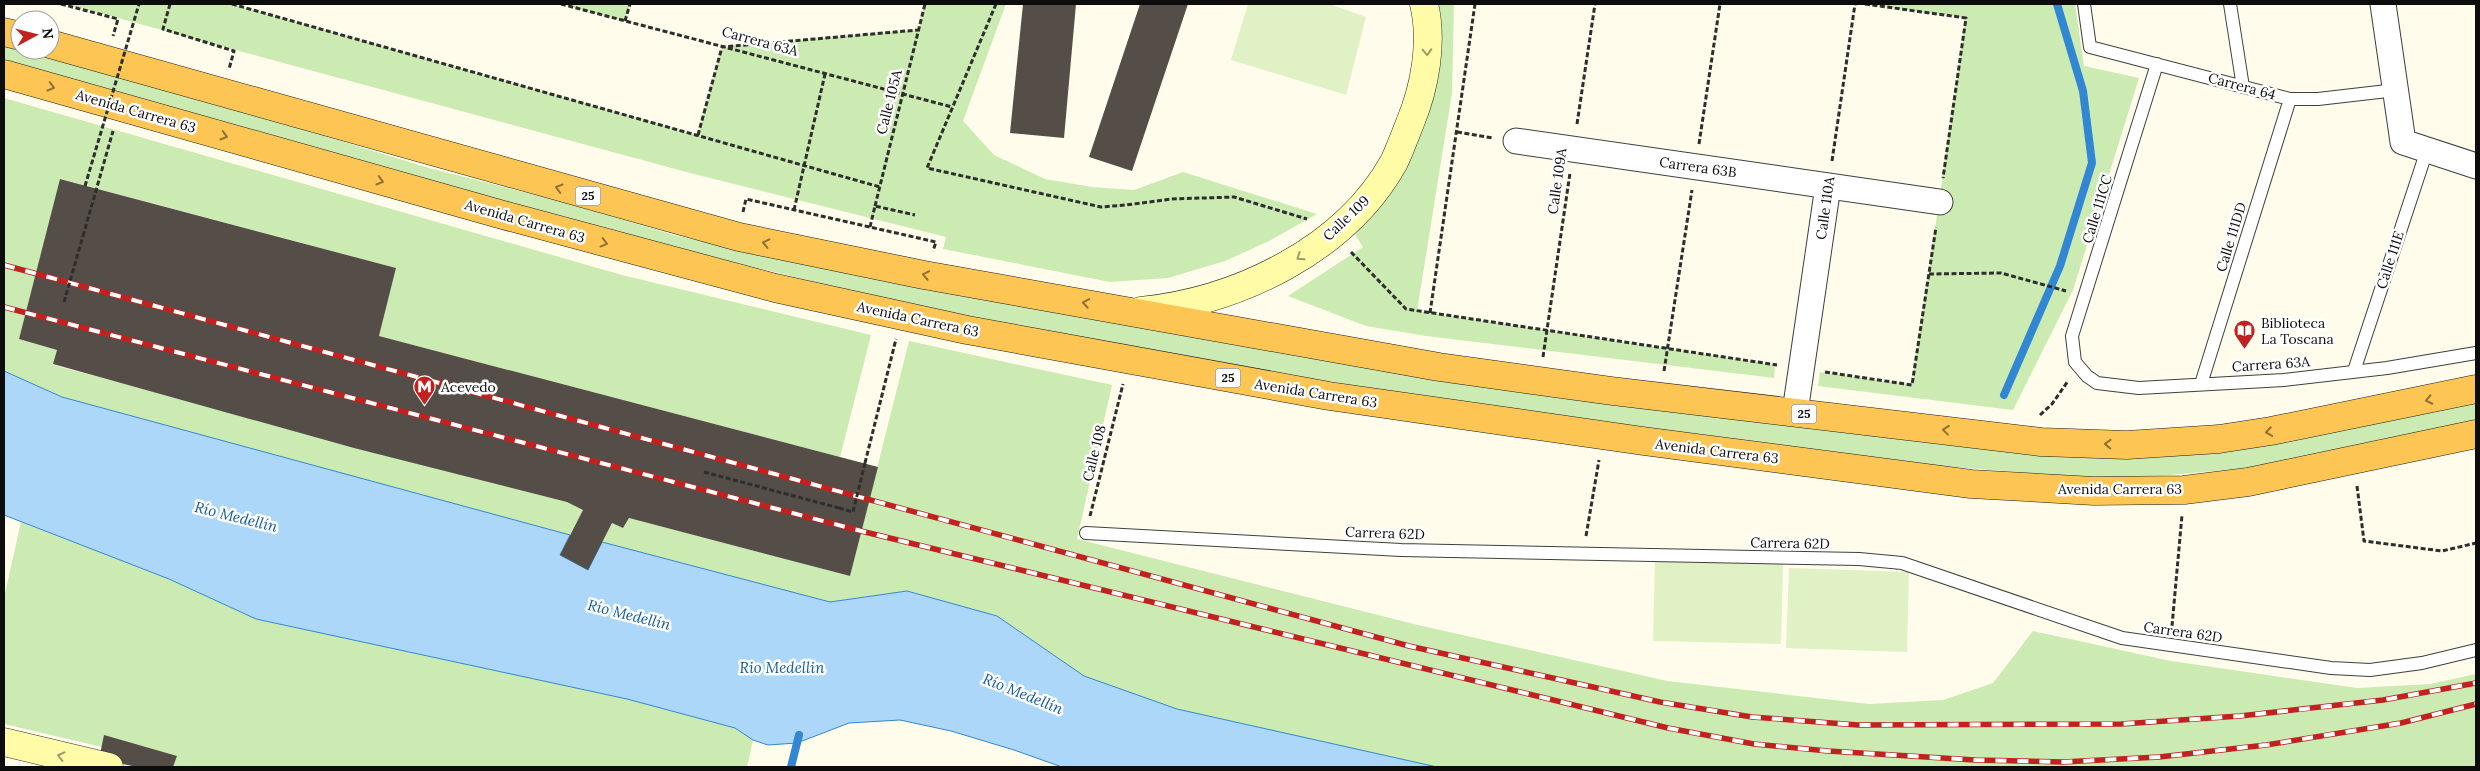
<svg xmlns="http://www.w3.org/2000/svg" width="2480" height="771" viewBox="0 0 2480 771" font-family="Lora,serif">
<style>
.green{fill:#ccebb3}
.pitch{fill:#dff1c5}
.water{fill:#add7f9;stroke:#3187d3}
.lines{fill:none;stroke-linecap:round;stroke-linejoin:round}
.stream{stroke:#3187d3;stroke-width:8}
.building{fill:#554e48}
.service-casing{stroke:#3f3f3f;stroke-width:14}
.minor-casing{stroke:#3f3f3f;stroke-width:27}
.secondary-casing{stroke:#2e2e2e;stroke-width:29}
.trunk-casing{stroke:#1d1d1d;stroke-width:29}
.path{stroke:#2e2e2e;stroke-width:3;stroke-dasharray:5 2.5;stroke-linecap:butt}
.service{stroke:#fff;stroke-width:12}
.minor{stroke:#fff;stroke-width:25}
.secondary{stroke:#fffba6;stroke-width:28}
.trunk{stroke:#fcc554;stroke-width:28}
.rail-casing{stroke:#c1221f;stroke-width:5.5}
.rail{stroke:#fff;stroke-width:4;stroke-dasharray:11;stroke-linecap:butt}
.path-bridge{stroke:#2e2e2e;stroke-width:3;stroke-dasharray:5 2.5;stroke-linecap:butt}
.oneway{stroke:#9e9b68}
.oneway2{stroke:#907234}
.labels{text-anchor:middle;stroke-width:5;stroke-linejoin:round;paint-order:stroke}
.shield{fill:#fff;stroke:#555;stroke-width:1}
.shield-label{font-size:12px;font-weight:bold;fill:#0c0c0c}
.street-label{font-size:14px;fill:#0c0c0c;stroke:#fff}
.poi-label{font-size:14px;fill:#0c0c0c;stroke:#fff;text-anchor:start}
.water-label{font-size:15px;font-style:italic;fill:#1159a2;stroke:#fff}
</style>
<rect width="100%" height="100%" fill="#fffceb"/>
<path class="green" d="M66,4H232L698,135L722,47L918,30L925,4H1006L963,121L994,155L1045,179L1092,187L1134,190L1183,172L1317,214L1269,241L1225,261L1168,278L1110,282L943,249L946,237L690,173Z
M561,4H630L625,21Z
M1434,4H1454L1452,93L1417,311L1775,365L1774,378L1426,336L1366,326L1288,296L1363,247L1354,233L1390,190Z
M1865,4H2075L2084,66L2139,78L2073,290L2013,410L1818,386L1820,372L1912,385L1966,18Z
M4,44L259,116L429,168L563,202L674,235L794,262L1229,340L2217,453L2294,441L2476,401V420L2257,467L2171,475L2090,478L1928,465L1705,438L1476,405L1232,366L905,304L647,241L4,61Z
M4,98L622,275L871,335L840,457L379,336L396,268L61,179L19,339L57,350L53,365L567,501L583,510L570,535L62,397L4,371Z
M909,341L1112,385L1077,539L1418,625L1667,681L1869,704L1943,700L1993,683L2033,631L2171,661L2357,688L2430,684L2476,674V767H1437L1177,709L1084,676L997,616L907,591L830,602L602,542L612,523L623,528L629,518L850,576Z
M21,522L169,579L256,619L627,699L735,728L753,740L747,767H176L119,751L4,724V598Z"/>
<path class="pitch" d="M1248,4H1329L1366,17L1346,95L1231,60Z
M1655,559L1783,563L1781,644L1653,641Z
M1789,568L1909,572L1907,652L1786,648Z"/>
<path class="water" d="M4,371L62,397L570,535L560,555L588,570L602,542L830,602L907,591L997,616L1084,676L1177,709L1437,767H1062L1014,750L951,731L900,720L849,723L797,743L768,745L753,740L735,728L627,699L256,619L169,579L4,515Z"/>
<g class="lines">
<path class="stream" d="M2004,395L2060,266L2092,163L2083,91L2057,4
M791,767L799,735"/>
</g>
<path class="building" d="M1023,4H1076L1064,138L1010,133Z
M1140,4H1188L1132,171L1089,157Z
M60,179L396,268L379,336L878,467L850,576L629,518L623,528L612,523L588,570L560,555L583,510L567,502L354,448L53,364L57,350L19,339Z
M104,735L177,756L173,767H137L99,759Z"/>
<g class="lines">
<defs>
<path id="service" d="M2084,4L2090,47L2290,99H2318L2396,90
M2230,4L2243,87
M2157,64L2072,336L2075,362L2087,376L2097,383L2139,388L2284,380L2387,368L2476,353
M2354,371L2427,150
M2201,384L2290,99
M1086,533L1401,550L1859,559L1902,563L2122,638L2331,668L2370,670L2422,663L2476,650"/>
<path id="minor" d="M2383,4L2403,142L2476,166
M1516,141L1940,202
M1795,412L1828,186"/>
<path id="secondary" d="M1141,311C1238,301 1345,250 1394,162C1400,149 1405,136 1410,123C1425,87 1433,42 1424,4
M4,742L109,767"/>
<path id="trunk" d="M4,32L20,36
M50,44L739,237L924,275L1439,367L1612,391L2041,442L2127,445L2219,439L2271,431L2476,389
M4,74L503,215L775,288L967,330L1329,396L1643,441L1971,484L2094,491L2184,490L2248,482L2476,434"/>
</defs>
<use href="#service" class="service-casing"/>
<use href="#minor" class="minor-casing"/>
<use href="#secondary" class="secondary-casing"/>
<use href="#trunk" class="trunk-casing"/>
<path class="path" d="M61,4L118,19L113,36
M170,4L163,29L234,51L229,69
M232,4L880,187
M561,4L952,107
M996,4L927,168L1101,207L1126,205L1172,199L1234,197L1307,219
M1865,4L1966,18L1943,178
M625,21L630,4
M1577,124L1595,4
M1457,132L1493,138
M698,135L722,47L918,30
M1699,144L1720,4
M1832,161L1855,4
M875,206L925,4
M794,210L825,74
M743,212L746,199L936,242L933,251
M870,227L875,206L915,215
M83,236L113,131
M1351,252L1406,309L1777,365
M1929,274L2001,273L2066,291
M1430,313L1475,4
M1543,357L1570,173
M1664,371L1692,190
M1825,372L1912,385L1936,227
M2040,415L2052,404L2068,381
M865,463L896,339
M704,472L839,508
M2357,486L2364,541L2442,551L2476,543
M1090,516L1123,384
M1586,536L1599,460
M2172,626L2182,515"/>
<use href="#service" class="service"/>
<use href="#minor" class="minor"/>
<use href="#secondary" class="secondary"/>
<use href="#trunk" class="trunk"/>
<defs>
<path id="rail" d="M4,265L1409,646L1660,702L1752,717L1858,725L2121,724L2240,716L2383,700L2476,683
M4,307L865,532L1668,728L1754,744L1828,751L1975,760L2063,762L2159,757L2266,745L2401,723L2476,704"/>
</defs>
<use href="#rail" class="rail-casing"/>
<use href="#rail" class="rail"/>
<path class="path-bridge" d="M85,186L139,4
M64,302L83,236
M839,508L853,512L865,463"/>
</g>
<defs><path id="oneway-chevron" d="M-2-3.5L2.5 0L-2 3.5" fill="none" stroke-width="1.6" stroke-linecap="round" stroke-linejoin="round" transform="scale(1.25)"/></defs>
<g class="oneway">
<use href="#oneway-chevron" transform="translate(1427 52) rotate(88)"/>
<use href="#oneway-chevron" transform="translate(1300 257) rotate(146)"/>
<use href="#oneway-chevron" transform="translate(61 756) rotate(-166)"/>
</g>
<g class="oneway2">
<use href="#oneway-chevron" transform="translate(51 87) rotate(16)"/>
<use href="#oneway-chevron" transform="translate(224 136) rotate(16)"/>
<use href="#oneway-chevron" transform="translate(380 181) rotate(16)"/>
<use href="#oneway-chevron" transform="translate(559 188) rotate(-164)"/>
<use href="#oneway-chevron" transform="translate(604 243) rotate(15)"/>
<use href="#oneway-chevron" transform="translate(766 243) rotate(-167)"/>
<use href="#oneway-chevron" transform="translate(926 275) rotate(-169)"/>
<use href="#oneway-chevron" transform="translate(1086 303) rotate(-170)"/>
<use href="#oneway-chevron" transform="translate(2429 400) rotate(168)"/>
<use href="#oneway-chevron" transform="translate(1946 430) rotate(-173)"/>
<use href="#oneway-chevron" transform="translate(2269 432) rotate(171)"/>
<use href="#oneway-chevron" transform="translate(2108 444) rotate(-178)"/>
</g>
<defs>
<symbol id="library-pin" viewBox="-11 -11 22 30"><path d="M0 17L-7.5 6A9.5 9.5 0 1 1 7.5 6Z" fill="#c1221f" stroke="#fff"/><path d="M-6-4Q-3-5.5-.7-3.5V5Q-3 3-6 4ZM6-4Q3-5.5 .7-3.5V5Q3 3 6 4Z" fill="#fff"/></symbol>
<symbol id="metro-pin" viewBox="-11 -11 22 30"><path d="M0 17L-7.5 6A9.5 9.5 0 1 1 7.5 6Z" fill="#c1221f" stroke="#fff"/><path d="M-5.5 5V-5H-3L0 0L3-5H5.5V5H3V-.5L0 4L-3-.5V5Z" fill="#fff"/></symbol>
</defs>
<g fill-rule="evenodd">
<use href="#library-pin" x="2232" y="318" width="25" height="34"/>
<use href="#metro-pin" x="412" y="374" width="25" height="34"/>
</g>
<g class="labels">
<g class="shield">
<rect x="575.5" y="186.5" width="25" height="19" rx="4"/>
<rect x="1215.5" y="368.5" width="25" height="19" rx="4"/>
<rect x="1791.5" y="404.5" width="25" height="19" rx="4"/>
</g>
<g class="shield-label">
<text x="588" y="200">25</text>
<text x="1228" y="382">25</text>
<text x="1804" y="418">25</text>
</g>
<g class="street-label">
<text transform="translate(760 41) rotate(15)" y="5">Carrera 63A</text>
<text transform="translate(2242 86) rotate(15)" y="5">Carrera 64</text>
<text transform="translate(889 102) rotate(-76)" y="5">Calle 105A</text>
<text transform="translate(136 111) rotate(16)" y="5">Avenida Carrera 63</text>
<text transform="translate(1698 167) rotate(8)" y="5">Carrera 63B</text>
<text transform="translate(1557 181) rotate(-82)" y="5">Calle 109A</text>
<text transform="translate(1825 208) rotate(-82)" y="5">Calle 110A</text>
<text transform="translate(2097 209) rotate(-73)" y="5">Calle 111CC</text>
<text transform="translate(1346 218) rotate(-44)" y="5">Calle 109</text>
<text transform="translate(525 221) rotate(16)" y="5">Avenida Carrera 63</text>
<text transform="translate(2231 237) rotate(-73)" y="5">Calle 111DD</text>
<text transform="translate(2390 260) rotate(-72)" y="5">Calle 111E</text>
<text transform="translate(918 319) rotate(12)" y="5">Avenida Carrera 63</text>
<text transform="translate(2271 364) rotate(-4)" y="5">Carrera 63A</text>
<text transform="translate(1316 393) rotate(9)" y="5">Avenida Carrera 63</text>
<text transform="translate(1717 451) rotate(7)" y="5">Avenida Carrera 63</text>
<text transform="translate(1094 453) rotate(-76)" y="5">Calle 108</text>
<text x="2120" y="494">Avenida Carrera 63</text>
<text transform="translate(1385 533) rotate(2)" y="5">Carrera 62D</text>
<text transform="translate(1790 543) rotate(1)" y="5">Carrera 62D</text>
<text transform="translate(2183 632) rotate(8)" y="5">Carrera 62D</text>
</g>
<g class="poi-label">
<text x="2261" y="328">Biblioteca<tspan x="2261" dy="16">La Toscana</tspan></text>
<text x="441" y="392">Acevedo</text>
</g>
<g class="water-label">
<text transform="translate(236 517) rotate(14)" y="5">Río Medellín</text>
<text transform="translate(629 615) rotate(14)" y="5">Río Medellín</text>
<text x="782" y="673">Rio Medellin</text>
<text transform="translate(1023 694) rotate(22)" y="5">Río Medellín</text>
</g>
</g>
<rect width="2480" height="771" fill="none" stroke="#0c0c0c" stroke-width="10"/>
<g transform="translate(35 35) rotate(83)"><circle r="24" fill="#ffffff" stroke="#9e9e9e"/>
<path d="M0-4L9 19L0 12L-9 19Z" fill="#c1221f"/>
<text y="-8" font-size="14" font-weight="bold" text-anchor="middle" fill="#0c0c0c">N</text>
</g>
</svg>
